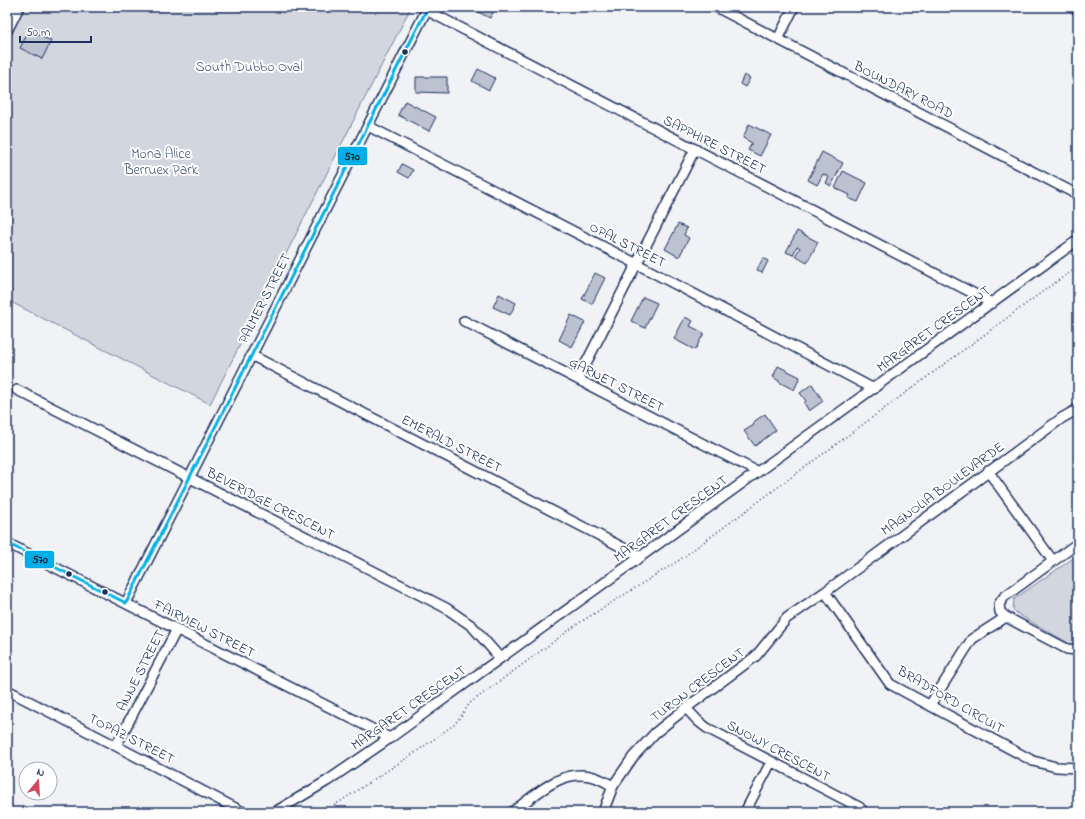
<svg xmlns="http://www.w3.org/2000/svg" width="1085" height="819" viewBox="0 0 1085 819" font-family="'Indie Flower',sans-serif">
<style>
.green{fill:#d2d6df;stroke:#76829e}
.building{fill:#bcc2d0;stroke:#1b2f5e}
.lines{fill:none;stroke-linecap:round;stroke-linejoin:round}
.minor-casing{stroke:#1b2f5e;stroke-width:12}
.path{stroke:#1b2f5e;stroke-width:1.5;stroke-dasharray:1 3;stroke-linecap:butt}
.minor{stroke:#fff;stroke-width:9}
.bus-1-casing{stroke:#fff;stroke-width:6}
.bus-1{stroke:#01aee8;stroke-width:3}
.bus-dot{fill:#1b2f5e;stroke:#fff;stroke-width:1.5}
.labels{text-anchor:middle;stroke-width:4;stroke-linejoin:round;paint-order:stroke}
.park-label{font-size:14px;fill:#49597e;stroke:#fff}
.street-label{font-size:14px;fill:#1b2f5e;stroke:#fff}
.line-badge{stroke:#fff;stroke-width:1.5}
.pale-badge-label{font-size:11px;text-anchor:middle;font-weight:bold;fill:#111}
</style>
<rect width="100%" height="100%" fill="#f1f2f5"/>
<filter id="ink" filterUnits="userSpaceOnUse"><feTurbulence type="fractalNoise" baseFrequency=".025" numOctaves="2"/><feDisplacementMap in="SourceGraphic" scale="8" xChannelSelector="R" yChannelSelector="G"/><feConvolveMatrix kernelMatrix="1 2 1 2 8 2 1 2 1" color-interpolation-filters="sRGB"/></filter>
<g filter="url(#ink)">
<path class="green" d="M7,7H411L210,404L7,300Z
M1078,555V643L1070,644L1021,616L1013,610L1014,599Z"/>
<path class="building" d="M468,7H496L490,18Z
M29,30L51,41L42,59L20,48Z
M478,69L495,78L489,90L472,81Z
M744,75L750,78L745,87L740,84Z
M416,77H447V93L416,92Z
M405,101L436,117L429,131L398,115Z
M749,124L771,135L760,156L748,150L752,143L743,138Z
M822,152L843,163L831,186L826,183L829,177L823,174L817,185L808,180Z
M402,164L413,170L409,178L398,172Z
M843,171L867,183L858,202L848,198L850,195L835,188Z
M678,224L687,228L684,235L689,238L679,257L665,249Z
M797,231L818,242L807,263L795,256L800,248L797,246L793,255L786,252Z
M763,258L768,261L762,273L757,270Z
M595,273L605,278L592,304L582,299Z
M499,294L516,303L510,315L493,307Z
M643,297L657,303L645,328L631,321Z
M571,315L585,322L572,347L559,340Z
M685,317L693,321L690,326L704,333L695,350L674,339Z
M778,366L800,377L794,390L779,382V381L773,377Z
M812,384L823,401L809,411L804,403L806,401L800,393Z
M765,414L776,430L755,446L744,431L754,425L752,423Z"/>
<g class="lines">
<defs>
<path id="minor" d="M716,7L1078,195
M1073,7L1078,10
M426,10L992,303
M7,31L19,7
M778,39L794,7
M368,126L637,264L874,389
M464,321L758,472
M251,355L641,557
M578,379L695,149
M17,390L446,608L472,626L500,658
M988,471L1053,561
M7,543L390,738
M1078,543L1004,597L999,604L1000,612L1006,617L1067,649L1078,650
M825,592L890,684L1033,761L1056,767L1078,768
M126,603L428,7
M7,690L116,746L243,812
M930,705L972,639L1006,617
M686,708L698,721L707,728L859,807L864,812
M116,746L177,629
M275,812L327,781L390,738L1078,240
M512,812C536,795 562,767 594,777C601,779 607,783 613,786
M603,812L613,786L633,757L655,733L686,708L756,656L787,618L825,592L1062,418L1078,409
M745,812L771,762"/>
</defs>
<use href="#minor" class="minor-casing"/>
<path class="path" d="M324,812L416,752L455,724L470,703L579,623L678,561L1053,284L1078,267"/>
<use href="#minor" class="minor"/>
<defs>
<path id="bus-1" d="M7,543L126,603
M126,603L428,7"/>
</defs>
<use href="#bus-1" class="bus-1-casing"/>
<use href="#bus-1" class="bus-1"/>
</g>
</g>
<g class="bus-dot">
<circle cx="405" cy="52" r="3.5"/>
<circle cx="69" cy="574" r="3.5"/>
<circle cx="105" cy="592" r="3.5"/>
</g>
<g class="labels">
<g class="park-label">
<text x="249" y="71">South Dubbo Oval</text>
<text x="161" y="158">Mona Alice<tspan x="161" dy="16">Berruex Park</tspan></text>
</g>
<g class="street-label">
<text transform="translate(904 89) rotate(27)" y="5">BOUNDARY ROAD</text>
<text transform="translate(715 144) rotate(27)" y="5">SAPPHIRE STREET</text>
<text transform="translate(628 244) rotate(27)" y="5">OPAL STREET</text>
<text transform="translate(264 298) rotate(-63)" y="5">PALMER STREET</text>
<text transform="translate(933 328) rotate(-36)" y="5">MARGARET CRESCENT</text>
<text transform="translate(617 384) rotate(27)" y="5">GARNET STREET</text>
<text transform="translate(452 443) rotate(27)" y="5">EMERALD STREET</text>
<text transform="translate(942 488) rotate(-36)" y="5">MAGNOLIA BOULEVARDE</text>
<text transform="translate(271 503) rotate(27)" y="5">BEVERIDGE CRESCENT</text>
<text transform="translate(670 518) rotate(-36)" y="5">MARGARET CRESCENT</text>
<text transform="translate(205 628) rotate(27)" y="5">FAIRVIEW STREET</text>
<text transform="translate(140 670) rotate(-63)" y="5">ANNE STREET</text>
<text transform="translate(697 684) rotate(-37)" y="5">TURON CRESCENT</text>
<text transform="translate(951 699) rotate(30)" y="5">BRADFORD CIRCUIT</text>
<text transform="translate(408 707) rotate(-35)" y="5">MARGARET CRESCENT</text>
<text transform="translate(132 738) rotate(27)" y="5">TOPAZ STREET</text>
<text transform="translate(779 750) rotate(28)" y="5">SNOWY CRESCENT</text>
</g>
</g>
<g class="line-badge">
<rect x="337" y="146" width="31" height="20" rx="4" fill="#01aee8"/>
<rect x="24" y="550" width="31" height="19" rx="4" fill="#01aee8"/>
</g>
<g class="pale-badge-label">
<text x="352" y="160">570</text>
<text x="40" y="563">570</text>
</g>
<rect width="1085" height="819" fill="none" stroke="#fff" stroke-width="24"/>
<rect x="12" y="12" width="1061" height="795" fill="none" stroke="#1b2f5e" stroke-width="1.5" filter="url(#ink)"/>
<g transform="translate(38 781) rotate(18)"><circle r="19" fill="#ffffff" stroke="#a4acbf"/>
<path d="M0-3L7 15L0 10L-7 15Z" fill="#d1495b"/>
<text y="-6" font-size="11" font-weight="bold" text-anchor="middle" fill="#1b2f5e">N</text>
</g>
<path d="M20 36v6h71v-6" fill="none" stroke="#1b2f5e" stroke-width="2"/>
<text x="26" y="36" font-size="12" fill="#1b2f5e" stroke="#ffffff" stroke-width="3" paint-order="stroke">50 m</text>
</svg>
